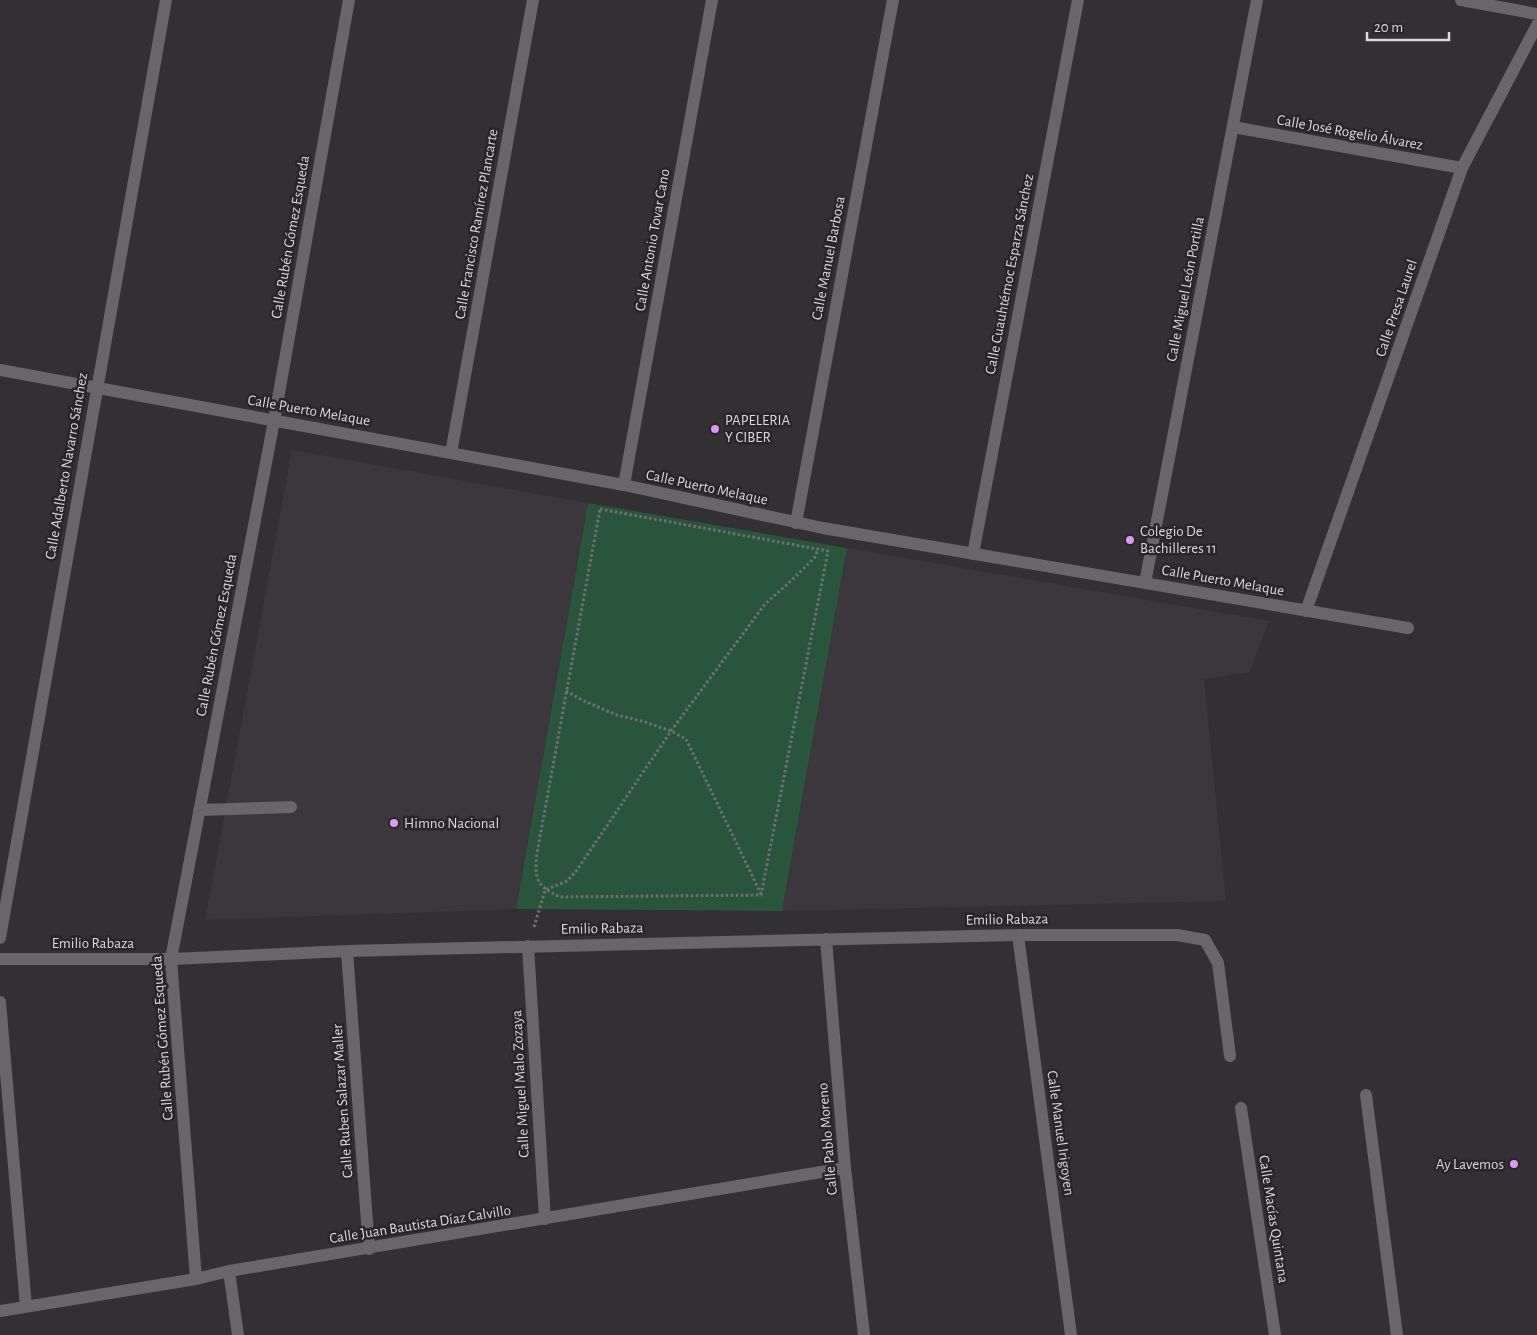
<svg xmlns="http://www.w3.org/2000/svg" width="1537" height="1335" viewBox="0 0 1537 1335" font-family="'Alegreya Sans',sans-serif">
<style>
.built{fill:#3c363d}
.green{fill:#28553c}
.lines{fill:none;stroke-linecap:round;stroke-linejoin:round}
.path{stroke:#716f71;stroke-width:3;stroke-dasharray:2.5 2.5;stroke-linecap:butt}
.service{stroke:#686669;stroke-width:12}
.minor{stroke:#686669;stroke-width:12}
.poi-dot{fill:#db99f5;stroke:#282628;stroke-width:2}
.labels{text-anchor:middle;stroke-width:5;stroke-linejoin:round;paint-order:stroke}
.street-label{font-size:15px;fill:#dad8da;stroke:#282628}
.poi-label{font-size:15px;fill:#dad8da;stroke:#282628;text-anchor:start}
</style>
<rect width="100%" height="100%" fill="#323032"/>
<path class="built" d="M292,450L588,503L516,909L205,920Z
M847,548L1269,621L1250,672L1204,679L1226,901L782,911Z"/>
<path class="green" d="M588,503L847,548L782,911L516,909Z"/>
<g class="lines">
<path class="path" d="M600,509L828,551L761,895L560,897C536,886 534,878 537,853Z
M566,691L584,701L617,715L645,722L671,731L686,739L761,894
M534,927L545,890L567,881L577,870L671,731L765,604L792,580L816,556L818,548"/>
<path class="service" d="M1461,0L1537,14
M199,810L291,807"/>
<path class="minor" d="M1233,127L1462,168
M0,370L624,485L823,528L1408,628
M451,453L533,0
M624,485L712,0
M796,523L893,0
M973,554L1078,0
M1145,583L1257,0
M1306,611L1462,168L1537,25
M1018,935L1071,1335
M0,938L166,0
M826,939L845,1168L864,1335
M528,946L545,1219
M347,951L369,1249
M0,959H171L347,951L1018,935H1177L1205,940L1218,963L1230,1056
M0,1002L26,1307
M1366,1095L1397,1335
M1241,1108L1275,1335
M229,1271L238,1335
M196,1279L171,959L274,421L349,0
M0,1311L196,1279L229,1271L845,1168"/>
</g>
<g class="poi-dot">
<circle cx="715" cy="429" r="5"/>
<circle cx="1130" cy="540" r="5"/>
<circle cx="394" cy="823" r="5"/>
<circle cx="1514" cy="1164" r="5"/>
</g>
<g class="labels">
<g class="street-label">
<text transform="translate(1350 132) rotate(10)" y="5">Calle José Rogelio Álvarez</text>
<text transform="translate(476 224) rotate(-80)" y="5">Calle Francisco Ramírez Plancarte</text>
<text transform="translate(290 237) rotate(-80)" y="5">Calle Rubén Gómez Esqueda</text>
<text transform="translate(652 240) rotate(-80)" y="5">Calle Antonio Tovar Cano</text>
<text transform="translate(828 258) rotate(-79)" y="5">Calle Manuel Barbosa</text>
<text transform="translate(1009 274) rotate(-79)" y="5">Calle Cuauhtémoc Esparza Sánchez</text>
<text transform="translate(1185 289) rotate(-79)" y="5">Calle Miguel León Portilla</text>
<text transform="translate(1396 308) rotate(-71)" y="5">Calle Presa Laurel</text>
<text transform="translate(309 410) rotate(10)" y="5">Calle Puerto Melaque</text>
<text transform="translate(66 466) rotate(-80)" y="5">Calle Adalberto Navarro Sánchez</text>
<text transform="translate(707 487) rotate(12)" y="5">Calle Puerto Melaque</text>
<text transform="translate(1223 580) rotate(10)" y="5">Calle Puerto Melaque</text>
<text transform="translate(216 635) rotate(-79)" y="5">Calle Rubén Gómez Esqueda</text>
<text transform="translate(1007 919) rotate(-1)" y="5">Emilio Rabaza</text>
<text transform="translate(602 928) rotate(-1)" y="5">Emilio Rabaza</text>
<text x="93" y="948">Emilio Rabaza</text>
<text transform="translate(162 1038) rotate(-94)" y="5">Calle Rubén Gómez Esqueda</text>
<text transform="translate(520 1084) rotate(-93)" y="5">Calle Miguel Malo Zozaya</text>
<text transform="translate(342 1101) rotate(-94)" y="5">Calle Ruben Salazar Maller</text>
<text transform="translate(1061 1133) rotate(82)" y="5">Calle Manuel Irigoyen</text>
<text transform="translate(827 1139) rotate(-95)" y="5">Calle Pablo Moreno</text>
<text transform="translate(1274 1219) rotate(81)" y="5">Calle Macías Quintana</text>
<text transform="translate(420 1224) rotate(-9)" y="5">Calle Juan Bautista Díaz Calvillo</text>
</g>
<g class="poi-label">
<text x="725" y="425">PAPELERIA<tspan x="725" dy="17">Y CIBER</tspan></text>
<text x="1140" y="536">Colegio De<tspan x="1140" dy="17">Bachilleres 11</tspan></text>
<text x="404" y="828">Himno Nacional</text>
<text x="1504" y="1169" text-anchor="end">Ay Lavemos</text>
</g>
</g>
<path d="M1367 32v8h82v-8" fill="none" stroke="#dad8da" stroke-width="2.5"/>
<text x="1374" y="32" font-size="15" fill="#dad8da" stroke="#282628" stroke-width="4" paint-order="stroke">20 m</text>
</svg>
